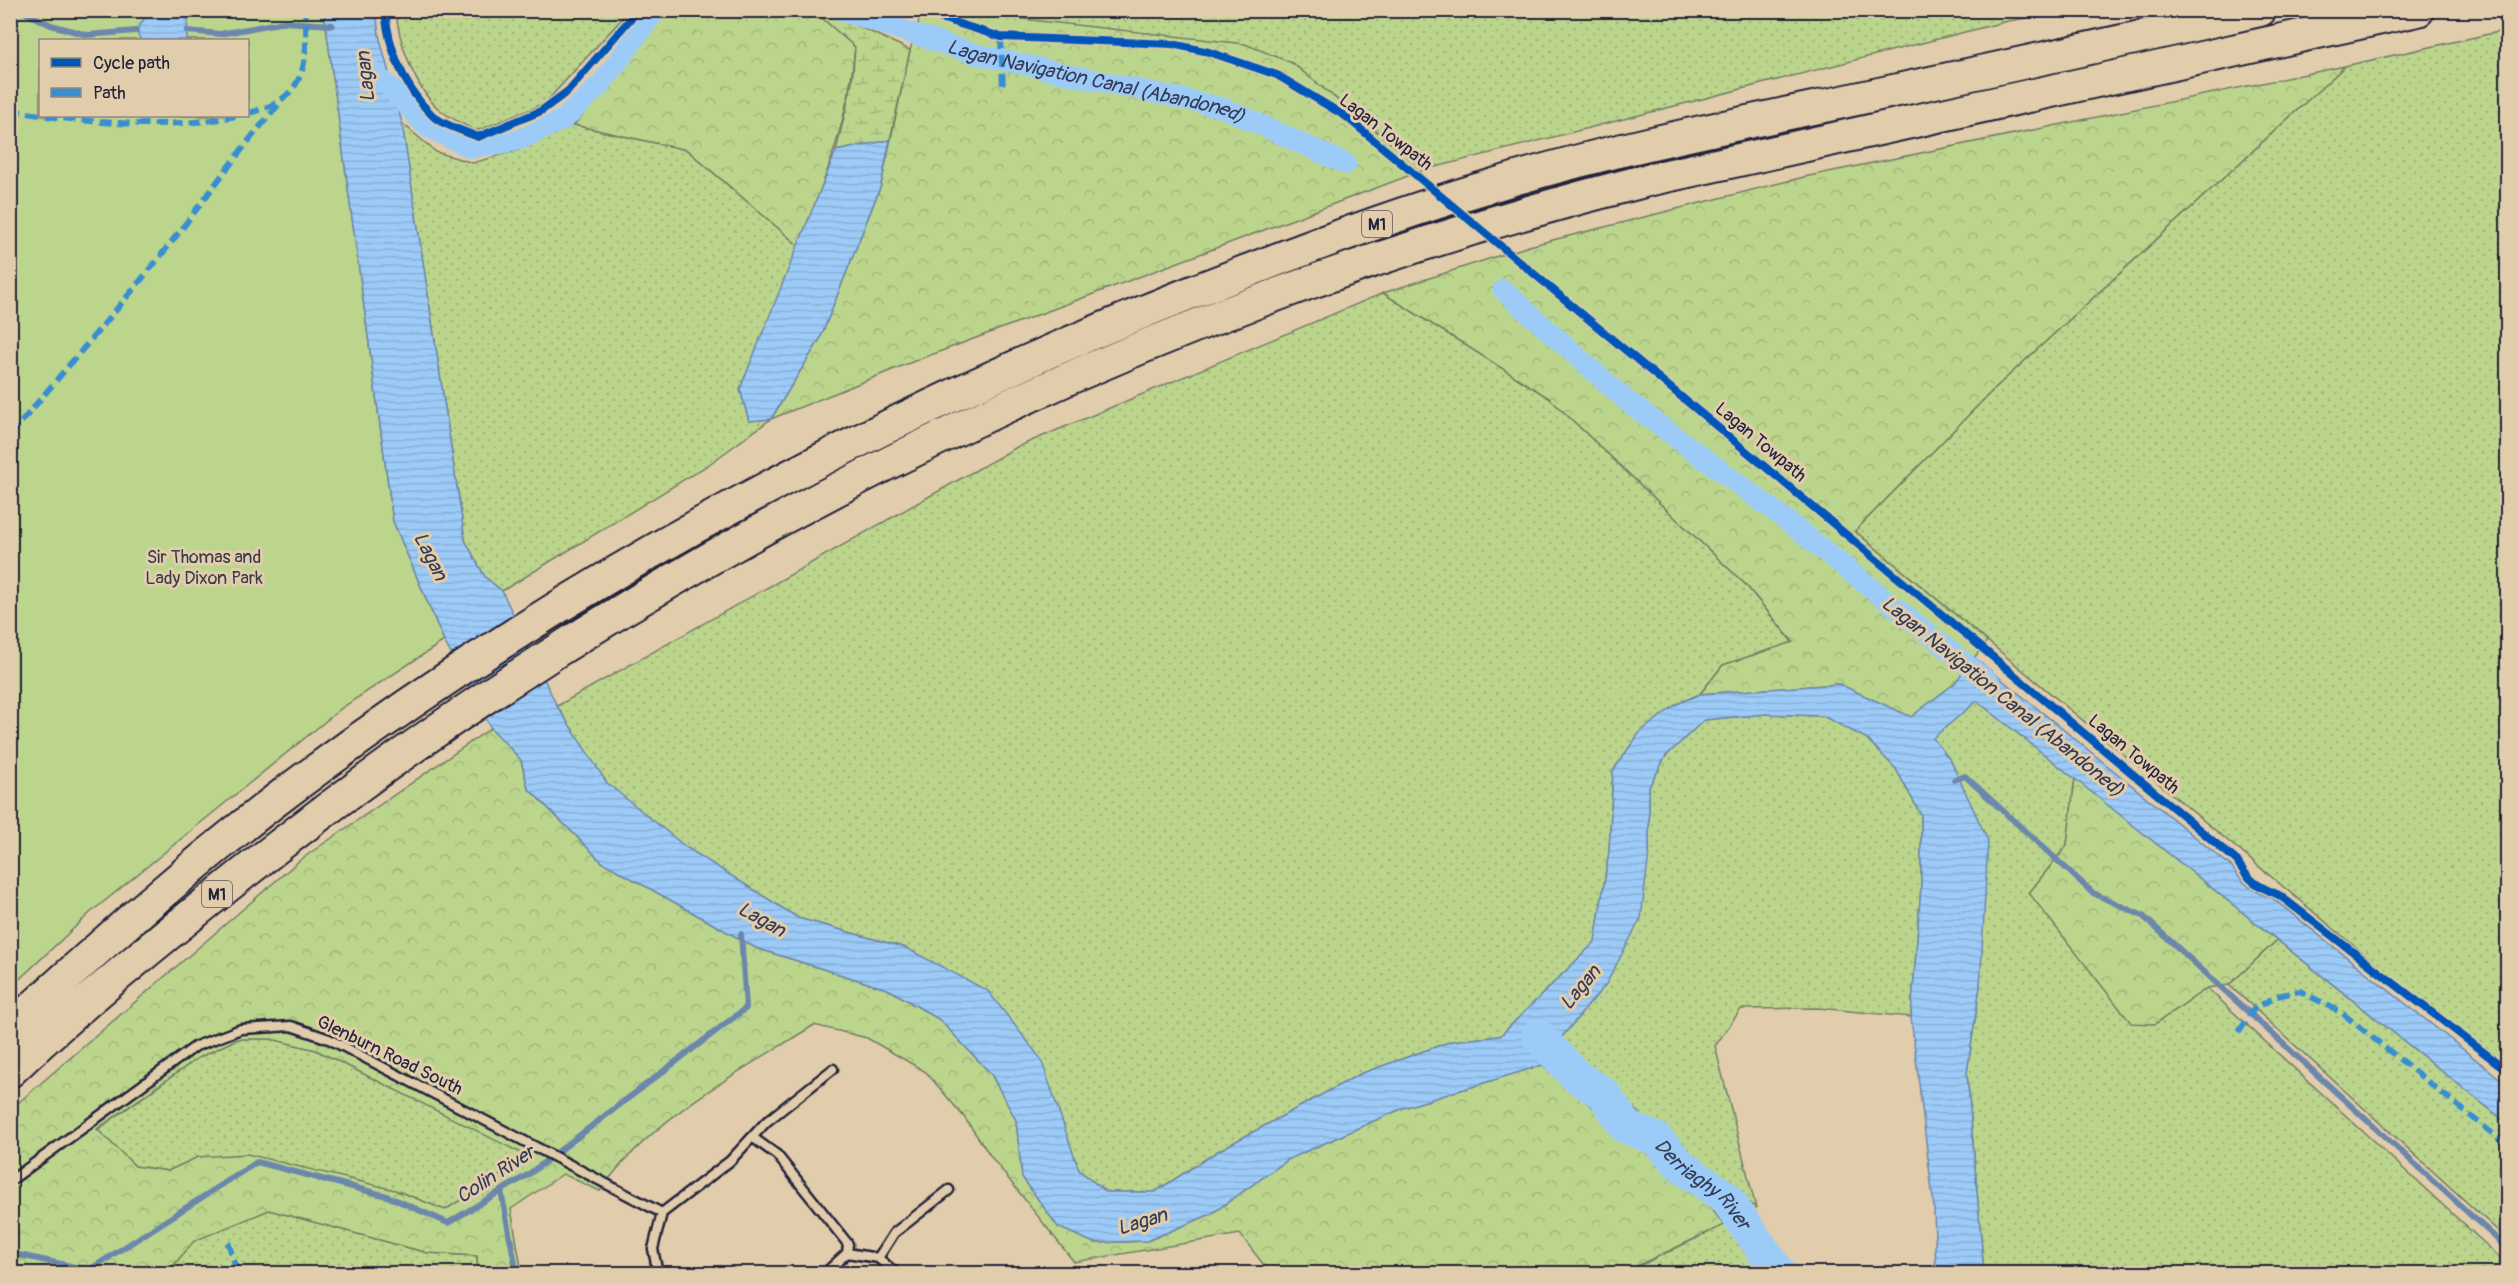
<svg xmlns="http://www.w3.org/2000/svg" width="2518" height="1284" viewBox="0 0 2518 1284" font-family="Pangolin,sans-serif">
<style>
.grass{fill:url(#grass-dots);stroke:#6f7c64;stroke-width:1.5}
.forest{fill:url(#forest-crowns);stroke:#6f7c64;stroke-width:1.5;fill-rule:evenodd}
.wetland{fill:url(#wetland-marsh);stroke:#6f7c64;stroke-width:1.5}
.green{fill:#bcd58c;stroke:#6f7c64;stroke-width:1.5;fill-rule:evenodd}
.water{fill:url(#water-rules);stroke:#6c87ac;stroke-width:1.5}
.lines{fill:none;stroke-linecap:round;stroke-linejoin:round}
.stream{stroke:#6c87ac;stroke-width:6}
.canal{stroke:#9dcbf8;stroke-width:21}
.river{stroke:#9dcbf8;stroke-width:34}
.service-casing{stroke:#22223b;stroke-width:13}
.motorway-casing{stroke:#22223b;stroke-width:36}
.service{stroke:#e1ccab;stroke-width:8}
.motorway{stroke:#e1ccab;stroke-width:32}
.quiet{stroke:#398ed0;stroke-width:6;stroke-dasharray:12 6;stroke-linecap:butt}
.cycleway-casing{stroke:#e1ccab;stroke-width:11}
.cycleway{stroke:#0057b8;stroke-width:8}
.labels{text-anchor:middle;stroke-width:6;stroke-linejoin:round;paint-order:stroke}
.shield{fill:#e1ccab;stroke:#5b555d;stroke-width:1.5}
.shield-label{font-size:16px;font-weight:bold;fill:#22223b}
.street-label{font-size:18px;fill:#22223b;stroke:#e1ccab}
.park-label{font-size:18px;fill:#393d47;stroke:#e1ccab}
.water-label{font-size:20px;font-style:italic;fill:#343b57;stroke:#e1ccab}
</style>
<defs>
<pattern id="grass-dots" width="8" height="8" patternUnits="userSpaceOnUse" patternTransform="scale(1.5)"><rect width="8" height="8" fill="#bcd58c"/><path d="M2 2h.1M6 6h.1" fill="none" stroke="#a1b77a" stroke-width="1.8" stroke-linecap="round"/></pattern>
<pattern id="forest-crowns" width="20" height="18" patternUnits="userSpaceOnUse" patternTransform="scale(1.5)"><rect width="20" height="18" fill="#bcd58c"/><path d="M2 6a3 3 0 1 1 6 0M12 15a3 3 0 1 1 6 0" fill="none" stroke="#a1b77a"/></pattern>
<pattern id="wetland-marsh" width="20" height="14" patternUnits="userSpaceOnUse" patternTransform="scale(1.5)"><rect width="20" height="14" fill="#bcd58c"/><path d="M1 5h8M5 5V1M11 12h8M15 12V8" fill="none" stroke="#a1b77a"/></pattern>
<pattern id="water-rules" width="6" height="5" patternUnits="userSpaceOnUse" patternTransform="scale(1.5)"><rect width="6" height="5" fill="#9dcbf8"/><path d="M0 2.5h6" fill="none" stroke="#87aed6"/></pattern>
</defs>
<rect width="100%" height="100%" fill="#e1ccab"/>
<filter id="ink" filterUnits="userSpaceOnUse"><feTurbulence type="fractalNoise" baseFrequency=".0167" numOctaves="2"/><feDisplacementMap in="SourceGraphic" scale="12" xChannelSelector="R" yChannelSelector="G"/><feConvolveMatrix kernelMatrix="1 2 1 2 8 2 1 2 1" color-interpolation-filters="sRGB"/></filter>
<g filter="url(#ink)">
<path class="grass" d="M396,11V10L629,11L544,104L476,131C464,124 449,118 439,109C415,89 398,40 396,11Z
M952,11H2072L2008,21L1424,170L1292,63L1067,26Z
M2507,30V1067L2405,988L1855,531L1994,389L2345,66Z
M402,123L436,152L473,163L519,150L574,125L687,150L799,246L740,389L749,421L771,419L708,465L502,591L485,577L465,540Z
M1383,293L1549,398L1746,585L1793,643L1723,665L1700,694L1677,704L1640,732L1613,771L1609,852L1595,942L1500,1036L1452,1041L1360,1074L1218,1151L1155,1192H1106L1079,1170L1062,1126L906,948L798,918L687,848L607,784L557,706L1017,447Z
M1977,701L2075,778L2067,845L2029,893L2155,1024L2207,988L2507,1264V1273H1984L1967,1073L1980,986L1932,738Z
M1766,714L1823,716L1866,738L1896,769L1921,815V887L1911,1017L1818,1008L1741,1009L1715,1046L1756,1208L1555,1045L1606,984L1649,853V787L1666,756L1704,720Z
M2277,940L2507,1123V1239L2229,985Z
M237,1039H272L316,1050L530,1157L445,1210L395,1190L198,1157L168,1171L135,1166L97,1130L198,1058Z
M1720,1203L1770,1273L1622,1274L1724,1225L1708,1204Z
M269,1210L428,1253L477,1256L478,1273L167,1274L193,1241Z"/>
<path class="forest" d="M664,11H814L855,47C849,119 825,180 799,246L687,150L574,125L620,71Z
M922,11H952L1245,44L1292,63L1424,170L912,362L771,419L820,339L881,185L910,50Z
M2345,66L1994,389L1855,531L1987,641L1955,683L1911,717L1839,684L1700,694L1723,665L1793,642L1746,585L1549,398L1383,293L1529,246L1804,177Z
M491,728L521,760L528,788L602,862L756,948L890,990L940,1020L991,1074L1016,1120L1022,1177L1058,1227L1094,1243L1147,1241L1211,1214L1289,1159L1403,1108L1542,1065L1708,1204L1724,1225L1622,1273H1270L1240,1234L1074,1262L992,1158L964,1117L926,1072L867,1038L814,1025C738,1073 652,1117 600,1191L563,1174L511,1209L522,1273H478L477,1256L428,1253L269,1210L194,1241L167,1273L11,1274V1109L300,860ZM237,1039H271L316,1050L529,1157L445,1210L395,1190L247,1154L198,1157L168,1171L135,1166L97,1129L198,1058Z
M2075,778L2277,940L2229,985L2207,988L2155,1024L2131,1023L2029,893L2067,845Z"/>
<path class="wetland" d="M814,11H825L910,50L890,140L836,151L852,83L855,47Z"/>
<path class="green" d="M11,11H324L393,521L444,641L343,707L90,913L11,987ZM40,40H248V116H40Z"/>
<path class="water" d="M149,11H188L187,40H141L136,31Z
M324,11H376L379,35L402,123L465,540L485,577L502,591L557,706L607,783L687,848L798,918L906,948L988,991L1041,1059L1079,1170L1106,1192H1155L1218,1151L1360,1074L1452,1041L1500,1036L1595,942L1609,852L1613,771L1640,732L1677,704L1700,694L1839,684L1911,717L1955,683L1974,657L2232,867C2241,883 2255,893 2272,898L2507,1084V1123L1977,701L1933,738L1951,761L1988,841L1980,986L1967,1073L1984,1273H1936L1934,1208L1911,1017L1921,887V815L1896,769L1866,738L1823,716L1766,714L1704,720L1666,756L1649,787V853L1641,918L1606,984L1555,1045L1542,1065L1403,1108L1289,1159L1211,1214L1147,1241L1094,1243L1058,1227L1022,1177L1016,1120L991,1074L940,1020L890,990L756,948L602,862L528,788L521,760L491,728L444,641L393,521Z
M890,140L881,185L820,339L771,419L749,421L740,389L836,151Z"/>
<g class="lines">
<path class="stream" d="M20,10L51,25L87,35L136,31
M187,31L220,34L284,22L332,25
M1954,780L1965,776L2093,893L2143,916L2508,1249
M501,1191L517,1274
M10,1253L89,1270L257,1162L387,1196L448,1223L529,1174L746,1008L741,934"/>
<g class="canal">
<path id="s1" d="M840,10L975,54L1224,108L1346,164"/>
<path d="M372,72L390,87L427,127L471,148L519,140L564,119L601,84L656,10"/>
<path d="M1503,290L1627,401L1776,512L1990,683"/>
</g>
<path class="river" id="s2" d="M1538,1036L1577,1077L1604,1094L1626,1127L1656,1139L1681,1166L1725,1197L1780,1274"/>
<defs>
<path id="service" d="M752,1137L777,1155L848,1244L847,1253L824,1274
M10,1181L196,1046L241,1029L291,1026L329,1039L662,1213
M847,1253L878,1258L897,1274
M878,1258L894,1233L949,1190
M658,1274L653,1249L662,1213L730,1161L766,1122L833,1069"/>
<path id="motorway" d="M10,1028C100,946 191,864 288,791C563,584 871,420 1190,293C1288,255 1386,217 1487,187C1603,151 1723,127 1842,102C1981,72 2121,42 2260,10
M10,1071C72,1012 138,958 204,905C623,564 1125,311 1648,180L2418,10"/>
</defs>
<use href="#service" class="service-casing"/>
<use href="#motorway" class="motorway-casing"/>
<use href="#service" class="service"/>
<use href="#motorway" class="motorway"/>
<path class="quiet" d="M1001,37L1003,90
M10,110L40,115
M248,113C306,100 309,64 305,10
M46,116C107,124 175,129 235,116
M10,436C57,378 107,322 154,264C197,211 236,153 281,102
M2239,1032L2254,1009L2277,996L2300,991L2342,1013L2508,1146
M228,1242L238,1274"/>
<defs>
<path id="cycleway" d="M385,10C388,48 404,88 432,115C442,125 464,131 478,137L541,111L568,91L638,10
M915,10L1001,37L1172,44L1209,52L1277,75L1345,116L2237,861C2248,881 2259,887 2279,895L2508,1071"/>
</defs>
<use href="#cycleway" class="cycleway-casing"/>
<use href="#cycleway" class="cycleway"/>
</g>
</g>
<g class="labels">
<g class="shield">
<rect x="1362" y="211" width="30" height="26" rx="4.5"/>
<rect x="202" y="881" width="30" height="26" rx="4.5"/>
</g>
<g class="shield-label">
<text x="1377" y="230">M1</text>
<text x="217" y="900">M1</text>
</g>
<g class="street-label">
<text transform="translate(1386 132) rotate(38)" y="6">Lagan Towpath</text>
<text transform="translate(1761 442) rotate(40)" y="6">Lagan Towpath</text>
<text transform="translate(2134 754) rotate(40)" y="6">Lagan Towpath</text>
<text transform="translate(390 1055) rotate(26)" y="6">Glenburn Road South</text>
</g>
<g class="park-label">
<text x="204" y="563">Sir Thomas and<tspan x="204" dy="21">Lady Dixon Park</tspan></text>
</g>
<g class="water-label">
<text transform="translate(365 77) rotate(-96)" y="7">Lagan</text>
<text dy="7" stroke="none"><textPath href="#s1" startOffset="266">Lagan Navigation Canal (Abandoned)</textPath></text>
<text transform="translate(431 556) rotate(63)" y="7">Lagan</text>
<text transform="translate(2003 696) rotate(39)" y="7">Lagan Navigation Canal (Abandoned)</text>
<text transform="translate(762 919) rotate(29)" y="7">Lagan</text>
<text transform="translate(1580 987) rotate(-50)" y="7">Lagan</text>
<text transform="translate(495 1174) rotate(-33)" y="7">Colin River</text>
<text dy="7" stroke="none"><textPath href="#s2" startOffset="226">Derriaghy River</textPath></text>
<text transform="translate(1142 1221) rotate(-17)" y="7">Lagan</text>
</g>
</g>
<rect width="2518" height="1284" fill="none" stroke="#e1ccab" stroke-width="36"/>
<rect x="18" y="18" width="2482" height="1248" fill="none" stroke="#22223b" stroke-width="2" filter="url(#ink)"/>
<rect x="39" y="39" width="210" height="78" fill="#e1ccab" stroke="#95887e" stroke-width="1.5"/>
<rect x="51" y="58" width="30" height="9" fill="#0057b8" stroke="#95887e" stroke-width="1.5"/>
<text x="93" y="69" font-size="18" fill="#22223b">Cycle path</text>
<rect x="51" y="88" width="30" height="9" fill="#398ed0" stroke="#95887e" stroke-width="1.5"/>
<text x="93" y="99" font-size="18" fill="#22223b">Path</text>
</svg>
